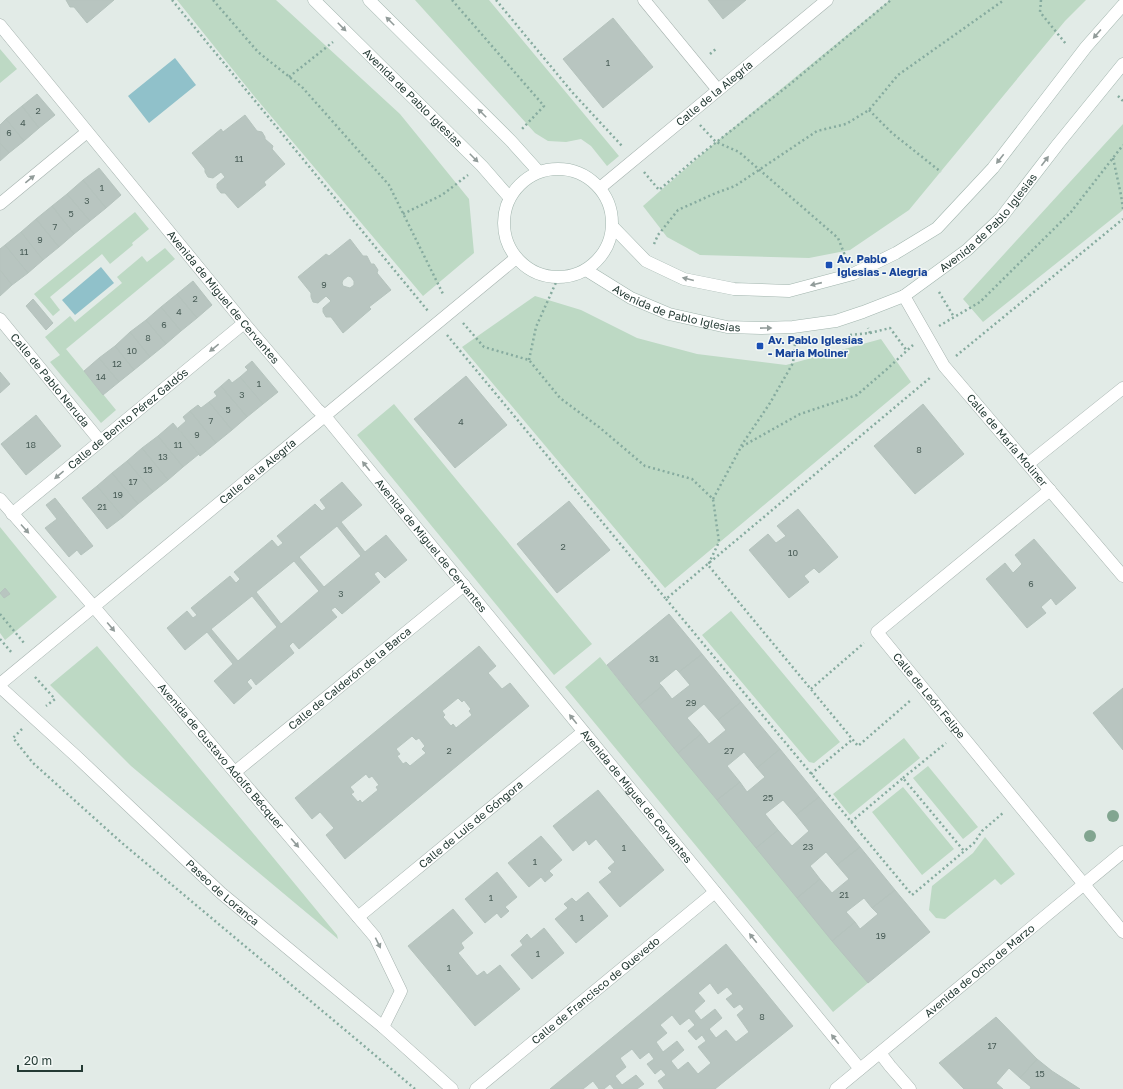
<svg xmlns="http://www.w3.org/2000/svg" width="1123" height="1089" viewBox="0 0 1123 1089" font-family="'Golos Text',sans-serif">
<style>
.green{fill:#bdd9c4}
.water{fill:#90c1ca}
.building{fill:#b8c5c0;stroke:#b5c3bd;fill-rule:evenodd}
.lines{fill:none;stroke-linecap:round;stroke-linejoin:round}
.minor-casing{stroke:#a5b2ae;stroke-width:13}
.tertiary-casing{stroke:#a5b2ae;stroke-width:13}
.secondary-casing{stroke:#a2b5ae;stroke-width:13}
.path{stroke:#86ab9f;stroke-width:2.5;stroke-dasharray:2 3;stroke-linecap:butt}
.minor{stroke:#fff;stroke-width:12}
.tertiary{stroke:#fff;stroke-width:12}
.secondary{stroke:#fff;stroke-width:12}
.tree{fill:#82a590}
.oneway{fill:#929c9a}
.transit-dot{fill:#1a4fb4;stroke:#f2f7f5;stroke-width:1.5}
.labels{text-anchor:middle;stroke-width:3;stroke-linejoin:round;paint-order:stroke}
.number-label{font-size:9px;fill:#495d57}
.street-label{font-size:11px;fill:#243a34;stroke:#f2f7f5}
.transit-label{font-size:11px;font-weight:bold;fill:#164399;stroke:#f2f7f5;text-anchor:start}
</style>
<rect width="100%" height="100%" fill="#e2ebe7"/>
<path class="green" d="M177,0H276L400,114L469,199L474,253L423,296L254,96Z
M415,0H489L619,156L607,166L591,146L581,139L566,142L548,141L535,133Z
M890,0H1086L1065,21L909,210L850,250L809,258L700,255L667,237L643,206L716,142Z
M0,49L17,69L0,83Z
M1123,124V210L983,322L963,299Z
M135,212L149,229L132,243L133,245L110,264L102,254L50,297L60,310L53,316L34,294Z
M165,248L175,259L66,349L116,410L101,423L50,362L60,355L45,337L70,316L75,322L122,283L117,277L142,256L147,262Z
M535,296L581,310L637,338L697,354L786,365L881,339L911,382L665,588L462,347Z
M394,404L592,644L554,675L357,435Z
M0,527L57,597L5,640L0,633Z
M731,611L840,742L814,763L809,762L702,635Z
M97,646L168,730L337,935L338,939L131,766L50,685Z
M600,657L868,983L833,1012L565,687Z
M904,738L920,758L850,815L833,794Z
M928,766L978,827L963,839L913,778Z
M903,787L954,849L922,875L872,812Z
M985,837L1015,874L1001,885L995,879L945,919L936,918L929,910L932,886L973,853Z"/>
<path class="water" d="M175,58L196,85L149,123L128,96Z
M101,267L114,283L75,315L62,300Z"/>
<path class="building" d="M66,0H114L87,23L74,7H70Z
M708,0H746L723,19Z
M613,18L653,67L603,108L563,59Z
M37,94L55,115L39,128L22,106Z
M22,106L39,128L24,141L6,119Z
M245,115L257,131L262,132L265,137V139L273,146L272,149L285,164L264,182L266,185L238,208L225,193H221L217,188V184L225,177L221,172L213,178L208,177L205,172V169L192,153L221,129L223,132Z
M6,119L24,141L9,153L0,143V125Z
M0,143L9,153L0,161Z
M99,168L121,195L106,208L83,180Z
M83,180L106,208L90,221L67,194Z
M67,194L90,221L74,234L52,206Z
M52,206L74,234L59,247L36,219Z
M36,219L59,247L43,260L21,232Z
M21,232L43,260L28,273L5,245Z
M350,239L363,256H367L371,264H374L378,270L377,273L391,290L369,307L371,309L343,333L331,317H326L323,312V308L331,301L326,296L318,303L313,302L311,297V293L298,277L326,254L329,256ZM348,276L351,277L354,281V285L350,288L343,286L342,283L343,280Z
M5,245L28,273L12,285L0,270V249Z
M0,270L12,285L0,296Z
M193,281L212,305L197,318L177,294Z
M177,294L197,318L181,331L161,307Z
M33,299L53,323L46,330L26,306Z
M161,307L181,331L166,344L146,320Z
M146,320L166,344L150,357L130,332Z
M130,332L150,357L134,370L115,346Z
M115,346L134,370L119,382L99,358Z
M99,358L119,382L103,395L84,371Z
M252,361L278,392L263,404L240,377L248,370L245,367Z
M0,372L10,384L0,393Z
M466,376L507,425L455,468L414,419Z
M240,377L263,404L247,417L221,386L229,379L232,383Z
M221,386L247,417L232,430L209,402L217,396L214,392Z
M209,402L232,430L216,443L190,411L198,405L201,408Z
M923,404L964,454L915,494L874,446Z
M190,411L216,443L200,456L178,428L186,421L183,417Z
M36,415L61,446L26,475L1,444Z
M173,423L199,454L183,467L158,436Z
M158,436L183,467L168,480L142,448Z
M142,448L168,480L153,492L127,461Z
M127,461L153,492L138,504L112,473Z
M112,473L138,504L123,517L97,486Z
M342,482L362,505L341,522L365,552L386,535L407,560L385,578L378,571L374,574L380,582L342,614L335,607L331,610L337,617L299,649L293,642L289,646L294,653L256,685L251,678L247,682L252,688L234,704L214,681L233,664L207,632L185,650L167,628L187,611L193,618L197,615L191,608L230,576L236,583L240,579L234,572L272,540L278,547L283,543L277,536L315,504L322,511L326,508L320,500ZM337,526L361,556L324,587L299,557ZM294,561L319,591L281,624L256,592ZM252,596L277,627L238,661L211,629Z
M97,486L123,517L107,529L82,498Z
M55,498L93,546L81,555L77,550L69,557L45,528L57,519L46,505Z
M569,501L610,550L557,593L517,544Z
M798,509L838,557L819,573L814,568L804,576L809,582L789,598L749,550L768,534L776,543L786,536L777,526Z
M1034,539L1076,588L1056,605L1051,598L1041,607L1046,613L1027,628L986,579L1005,563L1013,573L1022,564L1015,555Z
M5,588L10,594L4,598L0,593Z
M669,614L702,654L679,672L676,669L659,683L662,686L639,705L607,665Z
M479,646L496,666L488,673L502,689L510,683L529,706L345,859L326,835L334,828L320,812L312,819L295,798ZM458,698L462,702L464,700L471,709L469,711L472,715L456,728L453,724L451,726L443,717L445,715L442,711ZM412,736L416,740L419,738L425,746L422,749L426,753L410,766L406,762L403,764L397,756L400,754L396,749ZM366,774L369,778L372,776L379,785L376,787L378,790L362,803L360,800L358,802L351,794L354,792L350,787Z
M702,654L741,702L718,720L704,704L687,718L701,734L678,753L639,705L662,686L672,699L690,685L679,672Z
M1123,688V750L1093,713Z
M741,702L780,749L757,768L744,752L727,766L740,782L717,800L678,753L701,734L709,744L726,730L718,720Z
M780,749L819,797L796,815L783,800L765,814L778,830L756,848L717,800L740,782L747,792L765,777L757,768Z
M598,790L664,870L620,907L599,882L612,872L608,868L615,862L596,839L589,845L586,840L573,851L553,826Z
M819,797L860,847L837,865L826,852L810,866L820,879L797,898L756,848L778,830L792,846L809,831L796,815Z
M541,836L562,860L549,871L553,875L545,882L541,877L529,887L508,863Z
M860,847L895,890L872,908L864,898L846,912L855,922L832,941L797,898L820,879L832,893L849,879L837,865Z
M497,872L517,897L505,907L509,911L501,918L497,913L485,923L465,899Z
M895,890L930,932L868,983L832,941L855,922L860,929L878,914L872,908Z
M588,892L608,916L576,943L555,919L568,908L564,904L572,898L576,902Z
M453,909L473,933L461,943L464,948L458,953L477,976L484,971L487,975L500,965L520,989L475,1026L408,946Z
M544,928L564,953L532,979L511,955L523,945L520,941L527,934L531,939Z
M726,944L793,1026L715,1089H664L658,1081L666,1075L661,1069L655,1074L647,1064L654,1059L649,1052L640,1059L632,1049L620,1058L626,1067L615,1076L622,1085L636,1075L644,1084L637,1089H614L610,1084L604,1089H599L593,1081L583,1089H550ZM710,983L718,994L727,987L733,994L726,999L734,1008L740,1004L744,1009L737,1015L749,1032L736,1042L726,1030L716,1038L709,1029L722,1018L715,1009L701,1020L694,1011L705,1001L698,993ZM672,1015L680,1025L689,1018L695,1025L688,1031L696,1040L702,1035L706,1041L698,1047L711,1063L698,1074L688,1062L678,1070L671,1061L684,1050L677,1041L663,1052L656,1042L667,1033L660,1025Z
M996,1017L1037,1059L1020,1078L1009,1068L996,1083L1003,1089H964L939,1063Z
M1037,1059L1052,1071L1080,1089H1030L1031,1087L1020,1078Z"/>
<g class="lines">
<defs>
<g id="minor">
<path d="M644,0L718,90"/>
<path id="s1" d="M0,25L244,323L317,409L325,416L860,1069"/>
<path id="s2" d="M601,187L827,0"/>
<path d="M0,204L87,132"/>
<path id="s3" d="M904,296L944,366L1123,576"/>
<path id="s4" d="M0,319L100,441"/>
<path d="M1028,464L1123,388"/>
<path id="s5" d="M1050,490L877,632L1123,932"/>
<path id="s6" d="M0,499L94,607L375,937L401,991L383,1027"/>
<path id="s7" d="M12,514L244,323"/>
<path id="s8" d="M0,684L516,258"/>
<path id="s9" d="M235,772L464,585"/>
<path id="s10" d="M358,917L583,732"/>
<path d="M880,1053L890,1066L910,1089"/>
<path id="s11" d="M476,1089L715,892"/>
</g>
<g id="tertiary">
<path id="s12" d="M0,687L77,757L221,893L383,1027L452,1089"/>
<path id="s13" d="M836,1089L1123,852"/>
</g>
<g id="secondary">
<path id="s14" d="M314,0L482,166L509,197"/>
<path d="M369,0L511,141L538,171"/>
<circle cx="558" cy="223" r="54"/>
<path d="M613,227L646,261L684,279L734,289L789,291L853,274L896,253L937,228L993,168L1086,47L1123,5"/>
<path id="s15" d="M586,270L631,298L669,314L727,327L761,328L793,327L836,321L863,312L904,296L967,250L1001,218L1058,144L1123,64"/>
</g>
</defs>
<use href="#minor" class="minor-casing"/>
<use href="#tertiary" class="tertiary-casing"/>
<use href="#secondary" class="secondary-casing"/>
<path class="path" d="M172,0L428,311
M213,0L258,52L302,87L389,185L444,296
M452,0L544,106L522,129
M496,0L572,92L623,147
M1041,0L1040,12L1066,44
M710,54L717,48
M289,77L333,42
M1118,96L1123,101
M869,110L892,133L941,172
M700,125L716,142L739,152L838,238L846,258
M1113,158L1121,195L1123,209
M644,172L659,190L695,159L789,85L891,0
M403,214L442,195L468,175
M654,244L658,235L678,210L716,193L735,186L817,131L846,124L869,110L898,75L1004,0
M939,292L954,317
M463,323L484,347L529,360L560,398L599,427L645,466L692,479L713,499L719,542L708,565L858,746L911,700
M939,326L980,302L1071,212L1123,145
M870,333L890,328L907,351
M447,335L666,599L931,377
M850,335L870,333L868,328
M956,356L1123,219
M529,360L536,327L558,278
M741,446L770,403L793,363L795,344
M713,499L741,447L800,414L857,395L887,369L913,345
M666,599L912,895L974,843L982,831L1003,813
M0,614L24,643
M0,639L12,653
M35,677L55,699L46,706
M811,689L864,643
M22,729L13,738L33,763L122,843L363,1045L415,1089
M811,774L853,739
M903,778L946,743
M851,822L903,778L964,851"/>
<use href="#minor" class="minor"/>
<use href="#tertiary" class="tertiary"/>
<use href="#secondary" class="secondary"/>
</g>
<g class="tree">
<circle cx="1113" cy="816" r="6"/>
<circle cx="1090" cy="836" r="6"/>
</g>
<defs><path id="oneway-solid" d="M-6-.8H1V-3.2L6.5 0L1 3.2V.8H-6Z"/></defs>
<g class="oneway">
<use href="#oneway-solid" transform="translate(390 21) rotate(-135)"/>
<use href="#oneway-solid" transform="translate(342 27) rotate(45)"/>
<use href="#oneway-solid" transform="translate(1097 34) rotate(131)"/>
<use href="#oneway-solid" transform="translate(482 113) rotate(-135)"/>
<use href="#oneway-solid" transform="translate(474 158) rotate(45)"/>
<use href="#oneway-solid" transform="translate(1000 159) rotate(128)"/>
<use href="#oneway-solid" transform="translate(1045 161) rotate(-53)"/>
<use href="#oneway-solid" transform="translate(30 179) rotate(-39)"/>
<use href="#oneway-solid" transform="translate(688 279) rotate(-166)"/>
<use href="#oneway-solid" transform="translate(816 284) rotate(167)"/>
<use href="#oneway-solid" transform="translate(766 328) rotate(-1)"/>
<use href="#oneway-solid" transform="translate(214 348) rotate(141)"/>
<use href="#oneway-solid" transform="translate(366 466) rotate(-129)"/>
<use href="#oneway-solid" transform="translate(59 475) rotate(140)"/>
<use href="#oneway-solid" transform="translate(25 529) rotate(48)"/>
<use href="#oneway-solid" transform="translate(111 627) rotate(50)"/>
<use href="#oneway-solid" transform="translate(573 719) rotate(-129)"/>
<use href="#oneway-solid" transform="translate(295 843) rotate(49)"/>
<use href="#oneway-solid" transform="translate(753 938) rotate(-129)"/>
<use href="#oneway-solid" transform="translate(378 943) rotate(64)"/>
<use href="#oneway-solid" transform="translate(835 1039) rotate(-129)"/>
</g>
<g class="transit-dot">
<rect x="825" y="261" width="8" height="8" rx="2"/>
<rect x="756" y="342" width="8" height="8" rx="2"/>
</g>
<g class="labels">
<g class="number-label">
<text x="608" y="66">1</text>
<text x="38" y="114">2</text>
<text x="23" y="126">4</text>
<text x="9" y="136">6</text>
<text x="239" y="162">11</text>
<text x="102" y="191">1</text>
<text x="87" y="204">3</text>
<text x="71" y="217">5</text>
<text x="55" y="230">7</text>
<text x="40" y="243">9</text>
<text x="24" y="255">11</text>
<text x="324" y="288">9</text>
<text x="195" y="302">2</text>
<text x="179" y="315">4</text>
<text x="164" y="328">6</text>
<text x="148" y="341">8</text>
<text x="132" y="354">10</text>
<text x="117" y="367">12</text>
<text x="101" y="380">14</text>
<text x="259" y="387">1</text>
<text x="242" y="398">3</text>
<text x="228" y="413">5</text>
<text x="211" y="424">7</text>
<text x="461" y="425">4</text>
<text x="197" y="438">9</text>
<text x="31" y="448">18</text>
<text x="178" y="448">11</text>
<text x="919" y="453">8</text>
<text x="163" y="460">13</text>
<text x="148" y="473">15</text>
<text x="133" y="485">17</text>
<text x="118" y="498">19</text>
<text x="102" y="510">21</text>
<text x="563" y="550">2</text>
<text x="793" y="556">10</text>
<text x="1031" y="587">6</text>
<text x="341" y="597">3</text>
<text x="654" y="662">31</text>
<text x="691" y="706">29</text>
<text x="449" y="754">2</text>
<text x="729" y="754">27</text>
<text x="768" y="801">25</text>
<text x="808" y="850">23</text>
<text x="624" y="851">1</text>
<text x="535" y="865">1</text>
<text x="844" y="898">21</text>
<text x="491" y="901">1</text>
<text x="582" y="921">1</text>
<text x="881" y="939">19</text>
<text x="538" y="957">1</text>
<text x="449" y="971">1</text>
<text x="762" y="1020">8</text>
<text x="992" y="1049">17</text>
<text x="1040" y="1077">15</text>
</g>
<g class="street-label">
<text dy="4" stroke="none"><textPath href="#s2" startOffset="147">Calle de la Alegría</textPath></text>
<text dy="4" stroke="none"><textPath href="#s14" startOffset="139">Avenida de Pablo Iglesias</textPath></text>
<text dy="4" stroke="none"><textPath href="#s15" startOffset="448">Avenida de Pablo Iglesias</textPath></text>
<text dy="4" stroke="none"><textPath href="#s1" startOffset="352">Avenida de Miguel de Cervantes</textPath></text>
<text dy="4" stroke="none"><textPath href="#s15" startOffset="100">Avenida de Pablo Iglesias</textPath></text>
<text dy="4" stroke="none"><textPath href="#s4" startOffset="79">Calle de Pablo Neruda</textPath></text>
<text dy="4" stroke="none"><textPath href="#s7" startOffset="150">Calle de Benito Pérez Galdós</textPath></text>
<text dy="4" stroke="none"><textPath href="#s3" startOffset="178">Calle de María Moliner</textPath></text>
<text dy="4" stroke="none"><textPath href="#s8" startOffset="334">Calle de la Alegría</textPath></text>
<text dy="4" stroke="none"><textPath href="#s1" startOffset="676">Avenida de Miguel de Cervantes</textPath></text>
<text dy="4" stroke="none"><textPath href="#s9" startOffset="148">Calle de Calderón de la Barca</textPath></text>
<text dy="4" stroke="none"><textPath href="#s5" startOffset="306">Calle de León Felipe</textPath></text>
<text dy="4" stroke="none"><textPath href="#s6" startOffset="339">Avenida de Gustavo Adolfo Bécquer</textPath></text>
<text dy="4" stroke="none"><textPath href="#s1" startOffset="1000">Avenida de Miguel de Cervantes</textPath></text>
<text dy="4" stroke="none"><textPath href="#s10" startOffset="146">Calle de Luis de Góngora</textPath></text>
<text dy="4" stroke="none"><textPath href="#s12" startOffset="303">Paseo de Loranca</textPath></text>
<text dy="4" stroke="none"><textPath href="#s13" startOffset="186">Avenida de Ocho de Marzo</textPath></text>
<text dy="4" stroke="none"><textPath href="#s11" startOffset="155">Calle de Francisco de Quevedo</textPath></text>
</g>
<g class="transit-label">
<text x="837" y="263">Av. Pablo<tspan x="837" dy="13">Iglesias - Alegria</tspan></text>
<text x="768" y="344">Av. Pablo Iglesias<tspan x="768" dy="13">- Maria Moliner</tspan></text>
</g>
</g>
<path d="M18 1065v6h64v-6" fill="none" stroke="#243a34" stroke-width="2"/>
<text x="24" y="1065" font-size="12" fill="#243a34" stroke="#f2f7f5" stroke-width="3" paint-order="stroke">20 m</text>
</svg>
